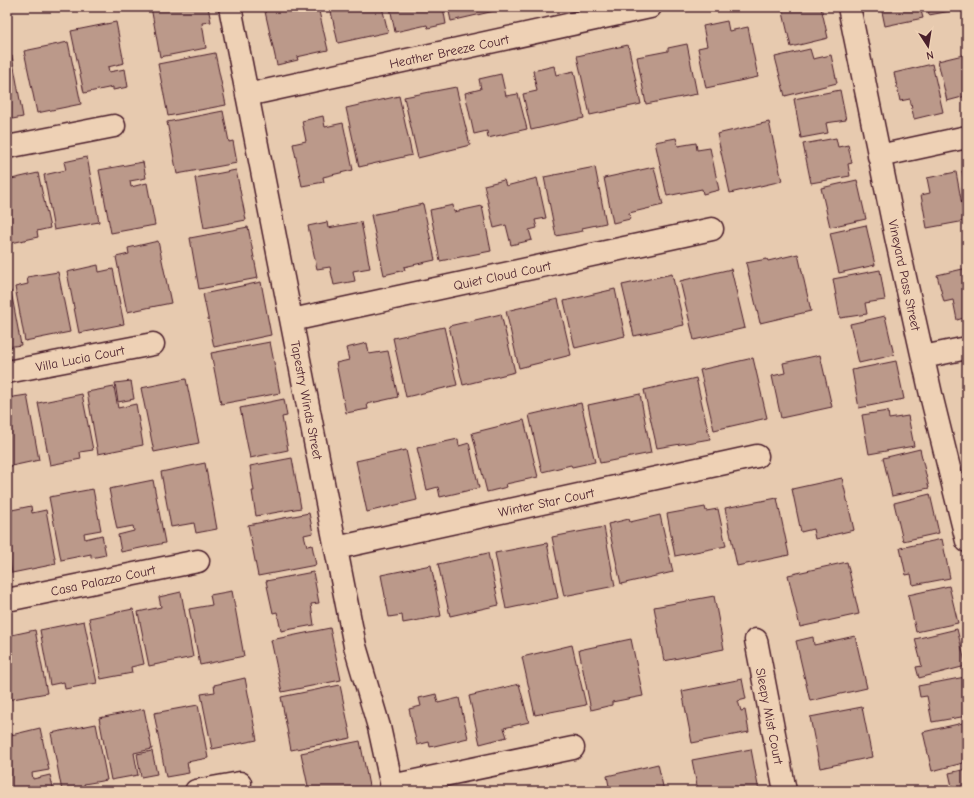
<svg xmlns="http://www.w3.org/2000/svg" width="974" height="798" viewBox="0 0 974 798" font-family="'Comic Neue',sans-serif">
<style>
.building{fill:#bb998a;stroke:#4a1f2b}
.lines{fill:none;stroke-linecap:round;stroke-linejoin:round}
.minor-casing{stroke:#4a1f2b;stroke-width:25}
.minor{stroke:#eed1b5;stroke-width:22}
.labels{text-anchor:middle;stroke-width:3;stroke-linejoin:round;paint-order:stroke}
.street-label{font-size:13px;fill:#4a1f2b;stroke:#eed1b5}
</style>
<rect width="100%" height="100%" fill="#e7caaf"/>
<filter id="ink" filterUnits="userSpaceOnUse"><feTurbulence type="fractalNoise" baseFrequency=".025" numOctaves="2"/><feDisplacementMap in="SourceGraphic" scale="8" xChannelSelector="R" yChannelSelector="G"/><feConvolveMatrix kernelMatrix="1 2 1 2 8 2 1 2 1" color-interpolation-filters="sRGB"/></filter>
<g filter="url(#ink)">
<path class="building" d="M151,7H208L211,22L202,23L206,48L160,57Z
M264,7H318L328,50L297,57L298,60L277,65Z
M330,7H382L388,32L338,43Z
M390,7H443L446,24L428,28L427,25L395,32Z
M448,7H503V9L451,21Z
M787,7H821L828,38L791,47L782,8Z
M881,7H920L923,18L885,26Z
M928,7H967V8L929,15Z
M727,21L729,31L748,27L758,77L706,88L698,48L707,46L703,26Z
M116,22L124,63L108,67L109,72L125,69L128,87L113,90V87L84,93L71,31Z
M68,42L81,104L37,113L24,51Z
M687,44L697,94L646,104L637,57L668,51V48Z
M628,45L641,104L590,115L577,56Z
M810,49L813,59L831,55L837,83L785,96L775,57Z
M215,53L226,105L168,116L158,64Z
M967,54V100L966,96L947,101L938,61Z
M12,56L23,117L7,120V57Z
M932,64L943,112L914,119L910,99L900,101L894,73Z
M554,66L556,75L574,71L584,118L531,130L523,94L537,91L533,71Z
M501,74L506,96L518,94L527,129L488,138L487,131L474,134L465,93L481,89L479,79Z
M456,87L470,145L418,158L404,97Z
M840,90L846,120L826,123L828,133L801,138L794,99Z
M399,96L412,155L359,167L346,108Z
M223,111L229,142L233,141L237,163L177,174L167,122Z
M323,116L325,127L343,123L353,170L323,177L324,182L302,186L293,144L306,141L302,121Z
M769,122L782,181L730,193L717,134Z
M676,138L678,146L696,143L697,150L710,148L719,190L703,194L702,189L667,196L655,142Z
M836,138L838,147L848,145L852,163L848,164L850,176L811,183L803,144Z
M87,157L99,222L54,230L44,175L66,170L64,162Z
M143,162L146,178L130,181L131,187L147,183L155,225L111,233L99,170Z
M595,167L606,223L582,228L583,231L556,236L544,177Z
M654,167L663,205L629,213L630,219L613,223L604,178Z
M236,170L246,220L204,228L195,178Z
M967,170V194L962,171Z
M956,172L965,221L927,228L921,195L930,193L927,178Z
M38,173L50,228L37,231L38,237L7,244V180Z
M537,178L546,218L535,220L537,228L529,230L532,240L511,245L506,225L494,228L484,185L504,180L506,186Z
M857,180L866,219L830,227L821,188Z
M423,204L435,260L404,267L405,270L384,275L371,215Z
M453,205L454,212L482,206L491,251L440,261L430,210Z
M327,222L328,228L361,222L370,268L353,271L355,281L334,285L330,267L317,269L308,226Z
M866,225L875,265L839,273L830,233Z
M248,227L258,278L199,289L190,238Z
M158,241L171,303L127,312L116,257L129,254L128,248Z
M798,254L811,311L760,323L746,263L767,259L768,261Z
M98,265L99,272L113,269L124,324L79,333L67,272Z
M967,268V317L957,320L953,300L944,302L937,275Z
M731,269L745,328L694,340L680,281Z
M880,270L885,300L865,303L867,314L840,318L833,279Z
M58,272L70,332L25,341L15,287L28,284L27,277Z
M672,274L684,325L634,336L622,285Z
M261,282L271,335L214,347L203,294Z
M615,289L625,336L575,348L564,301Z
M7,291H11L21,345L7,347Z
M558,299L571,355L519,368L506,311Z
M501,314L515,372L463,385L449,326Z
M885,316L894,355L859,363L850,324Z
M444,327L457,385L406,397L393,338Z
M270,342L280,393L221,404L211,353Z
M367,343L369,354L388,351L398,397L367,404L368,409L346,413L336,363L349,360L346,348Z
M820,355L832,407L781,418L772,376L785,373L783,363Z
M753,358L767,418L714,430L700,370Z
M896,361L904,399L859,408L852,370Z
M696,378L710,439L657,448L644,390Z
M186,379L199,443L154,452L141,388Z
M131,381L134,399L118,402L115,383Z
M114,387L118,408L136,404L143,445L98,454L87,392Z
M82,394L93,450L80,452L81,459L50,465L38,403Z
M640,394L651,453L600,463L588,405Z
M27,395L39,460L7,467V398Z
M284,399L287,416L282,417L288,450L250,458L240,408Z
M581,403L595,462L572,467L571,465L542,472L529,415Z
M888,411L889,419L908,416L914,446L869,454L862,415Z
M524,420L538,477L506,484L507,487L487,492L472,433Z
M458,439L459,446L469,443L479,488L440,497L438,487L427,490L417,448Z
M920,449L929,488L892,496L883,458Z
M406,450L417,500L367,512L356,461Z
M292,458L301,508L256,516L252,491H254L250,466Z
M205,463L217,529L196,533L194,523L171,527L161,472Z
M842,478L854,530L815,539L813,529L801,532L792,489Z
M153,480L165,543L121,552L118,535L134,531L133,526L117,529L109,489Z
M93,489L101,530L84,533L85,539L102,535L106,555L91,558V554L61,560L49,497Z
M930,494L939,533L903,541L894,503Z
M777,498L789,555L737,566L725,508Z
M31,506L32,513L46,510L56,564L12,573L7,547V511Z
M705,507L706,511L718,509L726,546L675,556L667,514Z
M309,513L313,533L304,535L307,546L312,545L316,565L258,576L248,525Z
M660,515L673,572L621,584L608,524L629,519L630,522Z
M604,527L615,586L564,596L552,537Z
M942,539L950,578L913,585L911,574L906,575L900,548Z
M547,543L558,598L506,609L495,553Z
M488,553L499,605L450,616L438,564Z
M847,562L859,614L800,627L788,575Z
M431,565L441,616L403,623L402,615L389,617L381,575Z
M313,572L319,603L311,604L314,625L281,631L277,612L273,613L266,581Z
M949,586L958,623L916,632L908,595Z
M232,591L244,656L200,665L189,609L212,605L210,595Z
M181,592L193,657L149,666L138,612L161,607L159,597Z
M714,596L724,649L664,661L654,607Z
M133,609L144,664L131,667L132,673L101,679L89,618Z
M84,621L97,683L65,689L64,682L50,685L40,630Z
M330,628L341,680L282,692L271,640Z
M957,629L966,666L919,678L916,667L922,666L915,639Z
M35,630L47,693L7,700V657L11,656L10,650H7V636Z
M855,636L867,688L810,701L796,641L813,637L814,645Z
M631,639L643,696L612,702V705L591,710L579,650Z
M572,645L586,705L535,715L522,657Z
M965,677L967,685V716L932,722L927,696L920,697L918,686Z
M245,678L257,740L212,749L201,694L215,692L214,685Z
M742,679L746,699L738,701L741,711L745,710L749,732L692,743L682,691Z
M519,684L529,722L504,728L507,737L480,744L469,696Z
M340,685L351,738L291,750L281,697Z
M436,694L438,703L459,698L468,738L430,747L429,742L417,745L409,709L421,706L419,698Z
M198,705L208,758L187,762L189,773L166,777L154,713Z
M862,707L872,757L820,768L810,717Z
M144,709L152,749L134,753L138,775L111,780L99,718Z
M967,722V762L932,771L923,732Z
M96,724L107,780L84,784L86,791H62L51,733Z
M40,728L49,770L32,773L33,779L50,775L54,791H8L7,736Z
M360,741L370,791H309L301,753Z
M751,749L759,791H698L692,760Z
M152,751L157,774L141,777L137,754Z
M658,764L664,791H610L607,776Z
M967,769V791H953L949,773Z"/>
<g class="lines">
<defs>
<path id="minor" d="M230,7L355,646L379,727L393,791
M849,7L896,237L932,399L967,541
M247,95L650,7
M7,147L114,126
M879,156L967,137
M292,320L712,229
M923,357L967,348
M7,372L153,344
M336,548L757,456
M7,600L198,561
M756,640L785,791
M391,786L573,748
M196,791L240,783"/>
</defs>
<use href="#minor" class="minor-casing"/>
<use href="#minor" class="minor"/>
</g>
</g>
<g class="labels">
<g class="street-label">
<text transform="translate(449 51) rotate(-12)" y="5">Heather Breeze Court</text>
<text transform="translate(502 275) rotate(-12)" y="5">Quiet Cloud Court</text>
<text transform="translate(905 275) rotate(78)" y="5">Vineyard Pass Street</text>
<text transform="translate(80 358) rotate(-11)" y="5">Villa Lucia Court</text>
<text transform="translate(307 400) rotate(79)" y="5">Tapestry Winds Street</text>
<text transform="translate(546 502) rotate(-12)" y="5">Winter Star Court</text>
<text transform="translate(103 580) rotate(-12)" y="5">Casa Palazzo Court</text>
<text transform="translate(770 716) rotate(79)" y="5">Sleepy Mist Court</text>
</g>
</g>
<rect width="974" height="798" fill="none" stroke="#eed1b5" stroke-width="24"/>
<rect x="12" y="12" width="950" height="774" fill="none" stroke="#4a1f2b" stroke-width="1.5" filter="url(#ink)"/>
<g transform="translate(928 46) rotate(168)" stroke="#eed1b5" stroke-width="3" paint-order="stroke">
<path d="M0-3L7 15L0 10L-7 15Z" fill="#4a1f2b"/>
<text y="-6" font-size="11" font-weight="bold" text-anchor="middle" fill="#4a1f2b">N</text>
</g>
</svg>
